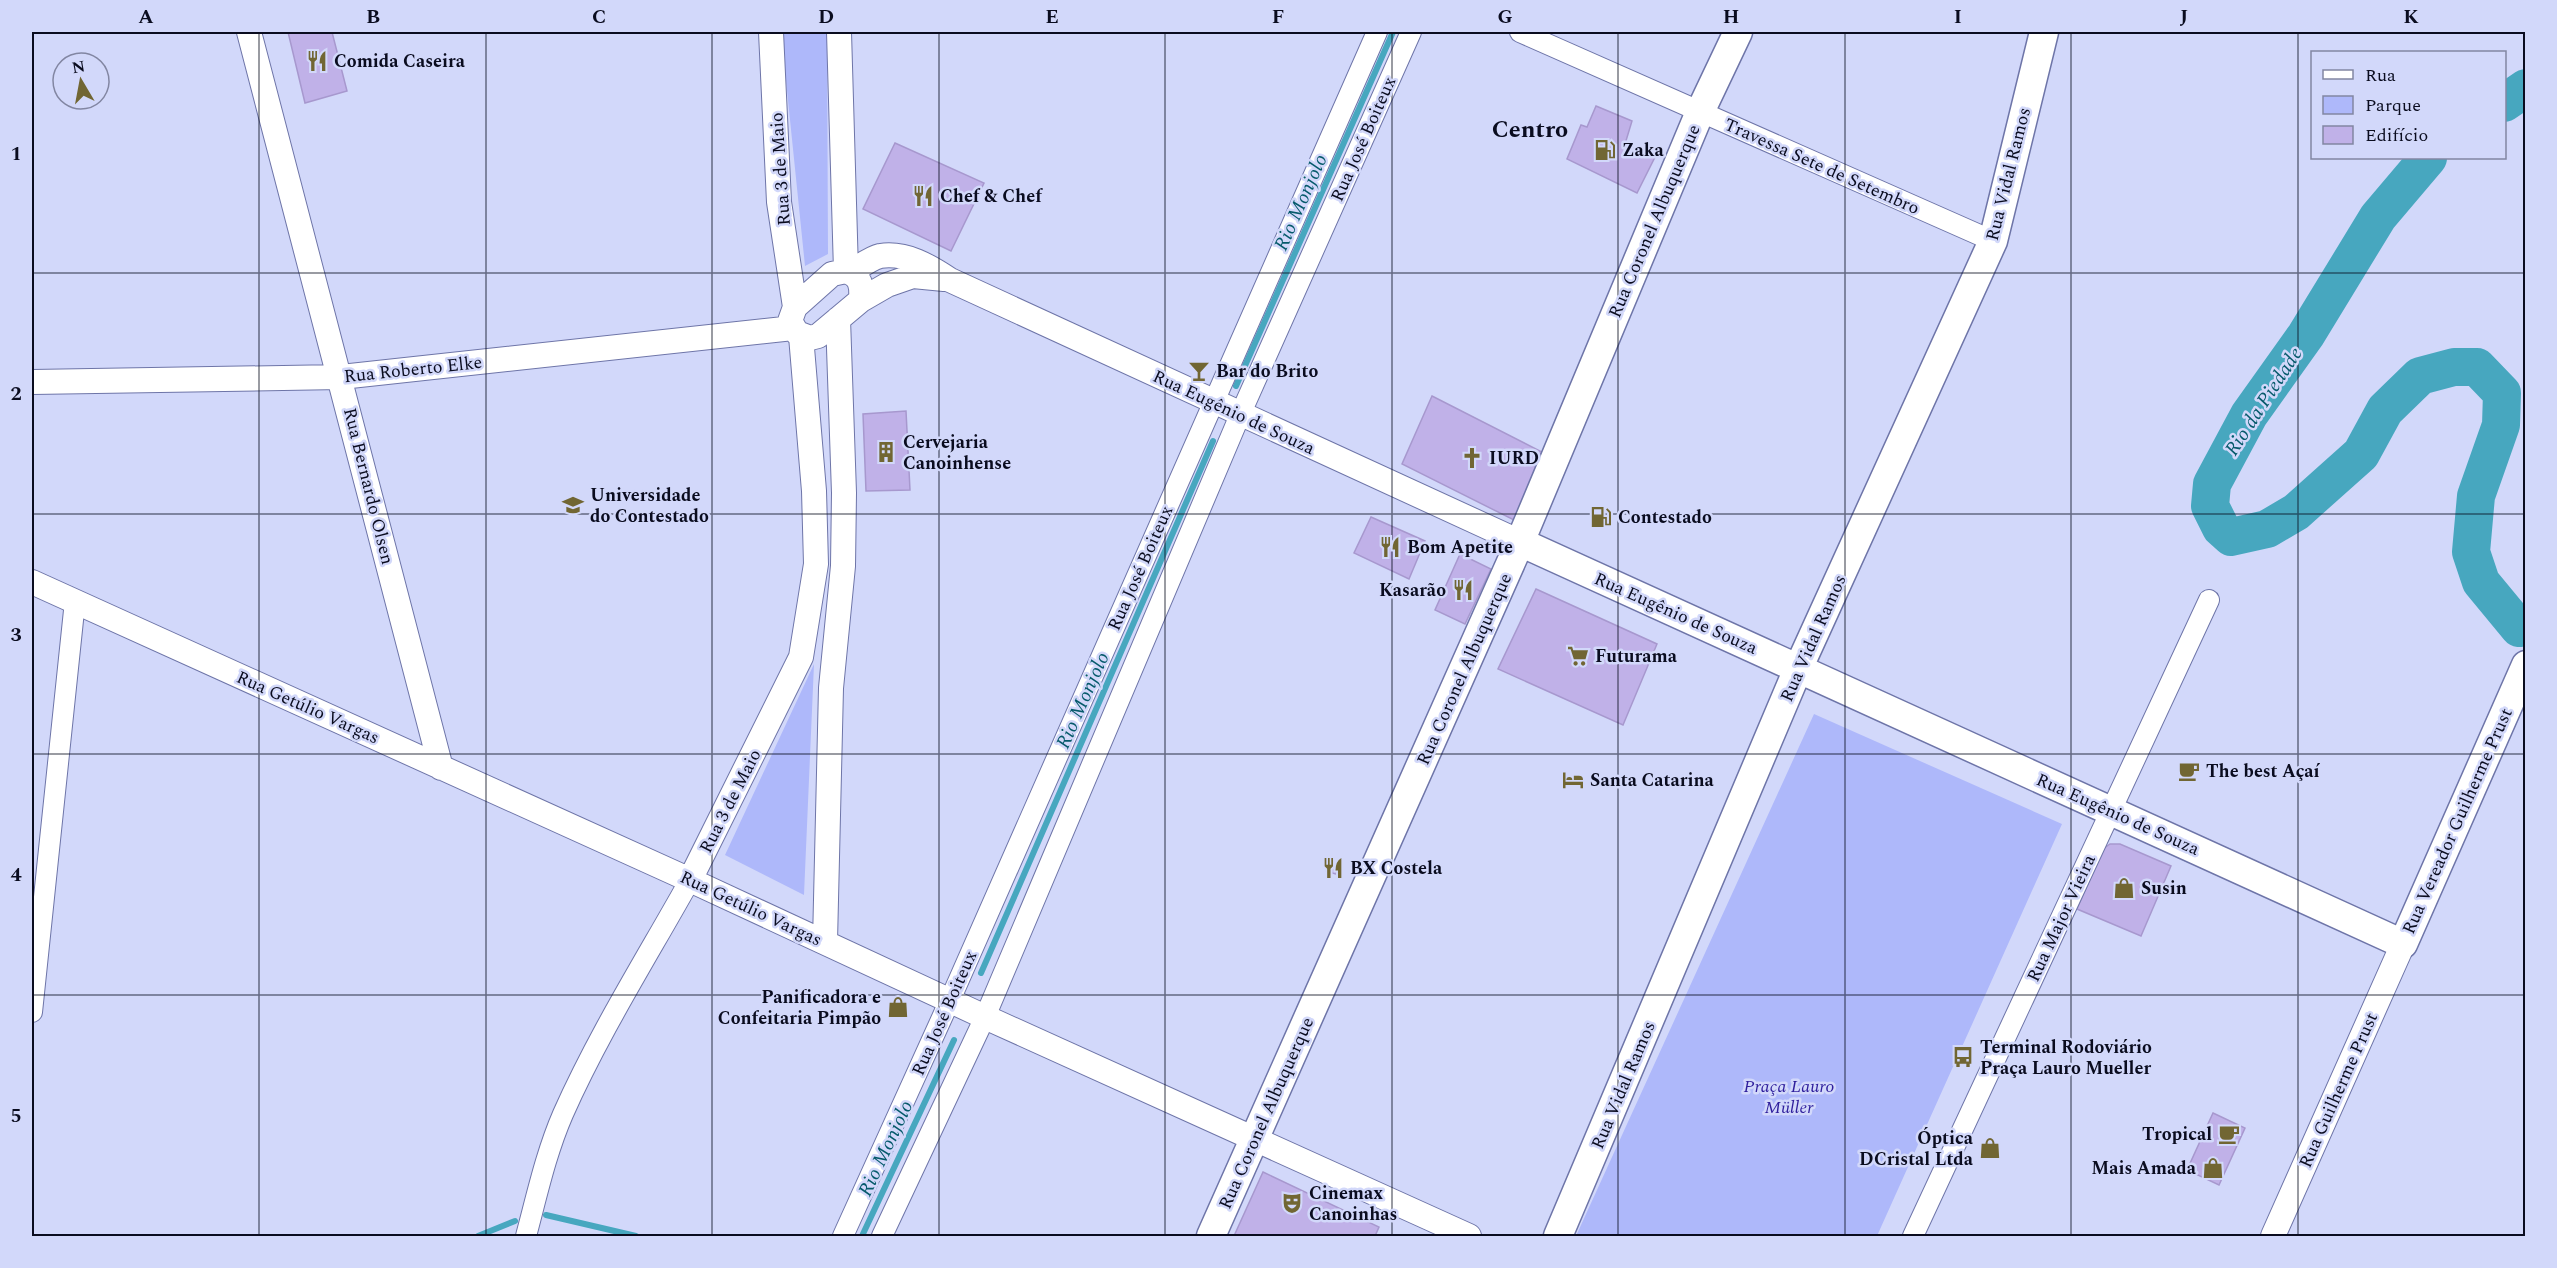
<svg xmlns="http://www.w3.org/2000/svg" width="2557" height="1268" viewBox="0 0 2557 1268" font-family="Spectral,serif">
<style>
.green{fill:#aeb8fa}
.lines{fill:none;stroke-linecap:round;stroke-linejoin:round}
.stream{stroke:#47a7bf;stroke-width:6}
.river{stroke:#47a7bf;stroke-width:38}
.building{fill:#c0b1e8;stroke:#a798ce;stroke-width:1.5}
.minor-casing{stroke:#6e75a8;stroke-width:22}
.tertiary-casing{stroke:#6e75a8;stroke-width:26}
.secondary-casing{stroke:#6e75a8;stroke-width:31}
.minor{stroke:#fff;stroke-width:20}
.tertiary{stroke:#fff;stroke-width:24}
.secondary{stroke:#fff;stroke-width:28}
.grid{fill:none;stroke:#0a0c1f;stroke-width:1.5;stroke-opacity:0.55}
.labels{text-anchor:middle;stroke-width:5;stroke-linejoin:round;paint-order:stroke}
.poi-label{font-size:18px;font-weight:bold;fill:#0a0c1f;stroke:#d2d8fa;text-anchor:start}
.street-label{font-size:18px;fill:#0a0c1f;stroke:#d2d8fa}
.park-label{font-size:18px;font-style:italic;fill:#2f1f9d;stroke:#d2d8fa}
.water-label{font-size:20px;font-style:italic;fill:#065a6b;stroke:#d2d8fa}
.district-label{font-size:24px;font-weight:bold;fill:#0a0c1f;stroke:#d2d8fa}
.neatline{fill:none;stroke:#0a0c1f;stroke-width:2}
.grid-label{font-size:20px;text-anchor:middle;font-weight:bold;fill:#0a0c1f}
</style>
<rect width="100%" height="100%" fill="#d2d8fa"/>
<path class="green" d="M781,32H827L828,254L805,266Z
M814,664L804,895L725,855Z
M1814,714L2062,824L1877,1236H1576Z"/>
<g class="lines">
<path class="stream" d="M1236,386L1393,32
M981,973L1213,441
M546,1215L636,1236
M478,1236L515,1221
M862,1236L954,1040"/>
<path class="river" d="M2504,103L2526,88
M2428,158L2378,217L2306,335L2249,415L2212,484L2210,506L2221,528L2231,537L2267,529L2296,512L2361,454L2385,410L2420,376L2454,367H2477L2502,393L2501,425L2476,496L2471,552L2481,582L2519,628"/>
</g>
<path class="building" d="M288,32H332L347,91L305,103Z
M1596,106L1632,121L1625,144L1655,157L1637,193L1567,159L1581,125L1587,127Z
M895,143L984,183L951,251L863,209Z
M1432,396L1542,452L1518,522L1402,464Z
M906,411L910,490L866,491L863,414Z
M1371,517L1425,541L1409,579L1354,553Z
M1460,554L1491,569L1465,624L1435,610Z
M1536,589L1657,644L1623,725L1498,669Z
M2110,844H2120L2171,866L2141,936L2077,909L2103,849Z
M1330,861L1339,864L1336,874L1326,871Z
M2213,1113L2245,1128L2219,1185L2187,1170Z
M1263,1172L1379,1227L1375,1236H1234Z"/>
<g class="lines">
<defs>
<path id="minor" d="M1520,32L1993,241
M32,1012L75,601
M526,1236C537,1195 546,1153 563,1114C599,1033 647,957 690,880
M843,1236L950,1000L1377,32
M882,1236L985,1017L1240,415L1411,32
M1913,1236L2209,600"/>
<path id="tertiary" d="M249,32L441,768
M771,32L779,202L795,307
M839,32L846,271
M846,271C861,276 862,286 861,300L818,336L810,338L797,333L790,321L795,307L832,274Z
M851,272C859,267 871,258 880,256C906,252 929,266 950,280L1520,542
M861,300L887,285L913,276L944,279
M32,382L341,377L793,328
M32,582L690,880L985,1017L1469,1236
M690,880L801,657L816,564L814,491L801,336
M825,942L831,688L843,566L844,493L838,319
M2273,1236L2403,944"/>
<path id="secondary" d="M1520,542L2403,944L2526,665
M1211,1236L1520,542L1700,112L1738,32
M1558,1236L1798,669L1993,241L2044,32"/>
</defs>
<use href="#minor" class="minor-casing"/>
<use href="#tertiary" class="tertiary-casing"/>
<use href="#secondary" class="secondary-casing"/>
<use href="#minor" class="minor"/>
<use href="#tertiary" class="tertiary"/>
<use href="#secondary" class="secondary"/>
</g>
<path class="grid" d="M259,32V1236M486,32V1236M712,32V1236M939,32V1236M1165,32V1236M1392,32V1236M1618,32V1236M1845,32V1236M2071,32V1236M2298,32V1236M32,273H2526M32,514H2526M32,754H2526M32,995H2526"/>
<defs>
<symbol id="restaurant-bare" viewBox="-9 -9 18 18"><path d="M-5-6h1v4h1v-4h1v4h1v-4h1v5L-1.5 .5V6h-2V.5L-5-1ZM5-6V6H3V1.5H1.5Q1.5-4 5-6Z" fill="#716633" stroke="#d2d8fa" stroke-width="2.5" paint-order="stroke"/></symbol>
<symbol id="fuel-bare" viewBox="-9 -9 18 18"><path d="M-5.5-6h7V0h2V4h1.3V-2.5L3-4.5l.8-.8L6-3V5H2.5V1h-1V6h-7ZM-4.2-4.7v3.2H.2V-4.7Z" fill="#716633" stroke="#d2d8fa" stroke-width="2.5" paint-order="stroke"/></symbol>
<symbol id="bar-bare" viewBox="-9 -9 18 18"><path d="M-6-5H6L.8 .8V4.5H3.5V6h-7V4.5H-.8V.8Z" fill="#716633" stroke="#d2d8fa" stroke-width="2.5" paint-order="stroke"/></symbol>
<symbol id="building-bare" viewBox="-9 -9 18 18"><path d="M-4-6H4V6H1V3H-1V6H-4ZM-2.5-4.3h1.7v1.8h-1.7ZM.8-4.3h1.7v1.8H.8ZM-2.5-1h1.7V.8h-1.7ZM.8-1h1.7V.8H.8Z" fill="#716633" stroke="#d2d8fa" stroke-width="2.5" paint-order="stroke"/></symbol>
<symbol id="church-bare" viewBox="-9 -9 18 18"><path d="M-1.2-6h2.4v3.5h3.3v2.4h-3.3V6h-2.4V-.1h-3.3v-2.4h3.3Z" fill="#716633" stroke="#d2d8fa" stroke-width="2.5" paint-order="stroke"/></symbol>
<symbol id="university-bare" viewBox="-9 -9 18 18"><path d="M0-5L7-2L0 1L-7-2ZM-4 1L0 2.5L4 1V4Q0 6-4 4Z" fill="#716633" stroke="#d2d8fa" stroke-width="2.5" paint-order="stroke"/></symbol>
<symbol id="supermarket-bare" viewBox="-9 -9 18 18"><path d="M-6-5.5h2.5l.6 2H6L4.5 2H-2.5L-4.4-4H-6ZM-1.5 3.2a1.3 1.3 0 1 0 .1 0ZM3 3.2a1.3 1.3 0 1 0 .1 0Z" fill="#716633" stroke="#d2d8fa" stroke-width="2.5" paint-order="stroke"/></symbol>
<symbol id="cafe-bare" viewBox="-9 -9 18 18"><path d="M-5.5-4.5H6V0H3Q3 3.5 0 3.5H-2.5Q-5.5 3.5-5.5 0ZM3-3.2v2h1.7v-2ZM-6 4.5H4V6H-6Z" fill="#716633" stroke="#d2d8fa" stroke-width="2.5" paint-order="stroke"/></symbol>
<symbol id="hotel-bare" viewBox="-9 -9 18 18"><path d="M-6-4.5h1.5V1H6V5H4.5V3h-9V5H-6ZM-4 0a1.8 1.8 0 1 1 3.6 0ZM.5 0V-2.5h3Q6-2.5 6 0Z" fill="#716633" stroke="#d2d8fa" stroke-width="2.5" paint-order="stroke"/></symbol>
<symbol id="shop-bare" viewBox="-9 -9 18 18"><path d="M-5-2.5h2.3a2.7 3.5 0 0 1 5.4 0H5L5.5 6h-11ZM-1.5-2.5h3a1.5 2.3 0 0 0-3 0Z" fill="#716633" stroke="#d2d8fa" stroke-width="2.5" paint-order="stroke"/></symbol>
<symbol id="bus-bare" viewBox="-9 -9 18 18"><path d="M-5-6H5V4H4V6H2V4H-2V6H-4V4H-5ZM-3.5-4V0h7V-4ZM-3.5 1.2v1.5H-2V1.2ZM2 1.2v1.5H3.5V1.2Z" fill="#716633" stroke="#d2d8fa" stroke-width="2.5" paint-order="stroke"/></symbol>
<symbol id="theatre-bare" viewBox="-9 -9 18 18"><path d="M-5-5.5Q0-4 5-5.5V0Q5 5 0 6Q-5 5-5 0ZM-3.3-2.5H-1v1.5H-3.3ZM1-2.5H3.3v1.5H1ZM-2.8 1Q0 5.5 2.8 1Z" fill="#716633" stroke="#d2d8fa" stroke-width="2.5" paint-order="stroke"/></symbol>
</defs>
<g fill-rule="evenodd">
<use href="#restaurant-bare" x="302" y="46" width="30" height="30"/>
<use href="#fuel-bare" x="1590" y="135" width="30" height="30"/>
<use href="#restaurant-bare" x="908" y="181" width="30" height="30"/>
<use href="#bar-bare" x="1184" y="356" width="30" height="30"/>
<use href="#building-bare" x="871" y="437" width="30" height="30"/>
<use href="#church-bare" x="1457" y="443" width="30" height="30"/>
<use href="#university-bare" x="558" y="490" width="30" height="30"/>
<use href="#fuel-bare" x="1586" y="502" width="30" height="30"/>
<use href="#restaurant-bare" x="1375" y="532" width="30" height="30"/>
<use href="#restaurant-bare" x="1448" y="575" width="30" height="30"/>
<use href="#supermarket-bare" x="1563" y="641" width="30" height="30"/>
<use href="#cafe-bare" x="2174" y="756" width="30" height="30"/>
<use href="#hotel-bare" x="1558" y="765" width="30" height="30"/>
<use href="#restaurant-bare" x="1318" y="853" width="30" height="30"/>
<use href="#shop-bare" x="2109" y="873" width="30" height="30"/>
<use href="#shop-bare" x="883" y="992" width="30" height="30"/>
<use href="#bus-bare" x="1948" y="1042" width="30" height="30"/>
<use href="#cafe-bare" x="2214" y="1119" width="30" height="30"/>
<use href="#shop-bare" x="1975" y="1133" width="30" height="30"/>
<use href="#shop-bare" x="2198" y="1153" width="30" height="30"/>
<use href="#theatre-bare" x="1277" y="1188" width="30" height="30"/>
</g>
<g class="labels">
<g class="poi-label">
<text x="334" y="67">Comida Caseira</text>
<text x="1622" y="156">Zaka</text>
<text x="940" y="202">Chef &amp; Chef</text>
<text x="1216" y="377">Bar do Brito</text>
<text x="903" y="448">Cervejaria<tspan x="903" dy="21">Canoinhense</tspan></text>
<text x="1489" y="464">IURD</text>
<text x="590" y="501">Universidade<tspan x="590" dy="21">do Contestado</tspan></text>
<text x="1618" y="523">Contestado</text>
<text x="1407" y="553">Bom Apetite</text>
<text x="1446" y="596" text-anchor="end">Kasarão</text>
<text x="1595" y="662">Futurama</text>
<text x="2206" y="777">The best Açaí</text>
<text x="1590" y="786">Santa Catarina</text>
<text x="1350" y="874">BX Costela</text>
<text x="2141" y="894">Susin</text>
<text x="881" y="1003" text-anchor="end">Panificadora e<tspan x="881" dy="21">Confeitaria Pimpão</tspan></text>
<text x="1980" y="1053">Terminal Rodoviário<tspan x="1980" dy="21">Praça Lauro Mueller</tspan></text>
<text x="2212" y="1140" text-anchor="end">Tropical</text>
<text x="1973" y="1144" text-anchor="end">Óptica<tspan x="1973" dy="21">DCristal Ltda</tspan></text>
<text x="2196" y="1174" text-anchor="end">Mais Amada</text>
<text x="1309" y="1199">Cinemax<tspan x="1309" dy="21">Canoinhas</tspan></text>
</g>
<g class="street-label">
<text transform="translate(1363 139) rotate(-66)" y="6">Rua José Boiteux</text>
<text transform="translate(1822 166) rotate(24)" y="6">Travessa Sete de Setembro</text>
<text transform="translate(780 169) rotate(-94)" y="6">Rua 3 de Maio</text>
<text transform="translate(2008 174) rotate(-76)" y="6">Rua Vidal Ramos</text>
<text transform="translate(1654 221) rotate(-67)" y="6">Rua Coronel Albuquerque</text>
<text transform="translate(413 369) rotate(-6)" y="6">Rua Roberto Elke</text>
<text transform="translate(1234 412) rotate(25)" y="6">Rua Eugênio de Souza</text>
<text transform="translate(369 486) rotate(76)" y="6">Rua Bernardo Olsen</text>
<text transform="translate(1140 568) rotate(-66)" y="6">Rua José Boiteux</text>
<text transform="translate(1676 613) rotate(24)" y="6">Rua Eugênio de Souza</text>
<text transform="translate(1813 638) rotate(-66)" y="6">Rua Vidal Ramos</text>
<text transform="translate(1464 669) rotate(-66)" y="6">Rua Coronel Albuquerque</text>
<text transform="translate(308 707) rotate(24)" y="6">Rua Getúlio Vargas</text>
<text transform="translate(730 801) rotate(-63)" y="6">Rua 3 de Maio</text>
<text transform="translate(2118 814) rotate(24)" y="6">Rua Eugênio de Souza</text>
<text transform="translate(2457 821) rotate(-66)" y="6">Rua Vereador Guilherme Prust</text>
<text transform="translate(751 908) rotate(25)" y="6">Rua Getúlio Vargas</text>
<text transform="translate(2061 918) rotate(-65)" y="6">Rua Major Vieira</text>
<text transform="translate(944 1013) rotate(-66)" y="6">Rua José Boiteux</text>
<text transform="translate(1623 1085) rotate(-67)" y="6">Rua Vidal Ramos</text>
<text transform="translate(2338 1090) rotate(-66)" y="6">Rua Guilherme Prust</text>
<text transform="translate(1266 1113) rotate(-66)" y="6">Rua Coronel Albuquerque</text>
</g>
<g class="park-label">
<text x="1789" y="1092">Praça Lauro<tspan x="1789" dy="21">Müller</tspan></text>
</g>
<g class="water-label">
<text transform="translate(1300 202) rotate(-66)" y="7">Rio Monjolo</text>
<text transform="translate(2263 401) rotate(-57)" y="7">Rio da Piedade</text>
<text transform="translate(1082 700) rotate(-66)" y="7">Rio Monjolo</text>
<text transform="translate(885 1148) rotate(-65)" y="7">Rio Monjolo</text>
</g>
<g class="district-label">
<text x="1530" y="137">Centro</text>
</g>
</g>
<rect width="2557" height="1268" fill="none" stroke="#d2d8fa" stroke-width="66"/>
<rect x="2311" y="51" width="195" height="108" fill="#d2d8fa" stroke="#8286a2" stroke-width="1.5"/>
<rect x="2323" y="70" width="30" height="9" fill="#ffffff" stroke="#8286a2" stroke-width="1.5"/>
<text x="2365" y="81" font-size="18" fill="#0a0c1f">Rua</text>
<rect x="2323" y="96" width="30" height="18" fill="#aeb8fa" stroke="#8286a2" stroke-width="1.5"/>
<text x="2365" y="111" font-size="18" fill="#0a0c1f">Parque</text>
<rect x="2323" y="126" width="30" height="18" fill="#c0b1e8" stroke="#8286a2" stroke-width="1.5"/>
<text x="2365" y="141" font-size="18" fill="#0a0c1f">Edifício</text>
<g transform="translate(81 81) rotate(350)"><circle r="28" fill="#d2d8fa" stroke="#8286a2" stroke-width="1.5"/>
<path d="M0-4.5L10 22L0 15L-10 22Z" fill="#716633"/>
<text y="-9" font-size="16" font-weight="bold" text-anchor="middle" fill="#0a0c1f">N</text>
</g>
<rect x="33" y="33" width="2491" height="1202" class="neatline"/>
<g class="grid-label">
<text x="146" y="23">A</text>
<text x="373" y="23">B</text>
<text x="599" y="23">C</text>
<text x="826" y="23">D</text>
<text x="1052" y="23">E</text>
<text x="1278" y="23">F</text>
<text x="1505" y="23">G</text>
<text x="1731" y="23">H</text>
<text x="1958" y="23">I</text>
<text x="2184" y="23">J</text>
<text x="2411" y="23">K</text>
<text x="16" y="160">1</text>
<text x="16" y="400">2</text>
<text x="16" y="641">3</text>
<text x="16" y="881">4</text>
<text x="16" y="1122">5</text>
</g>
</svg>
